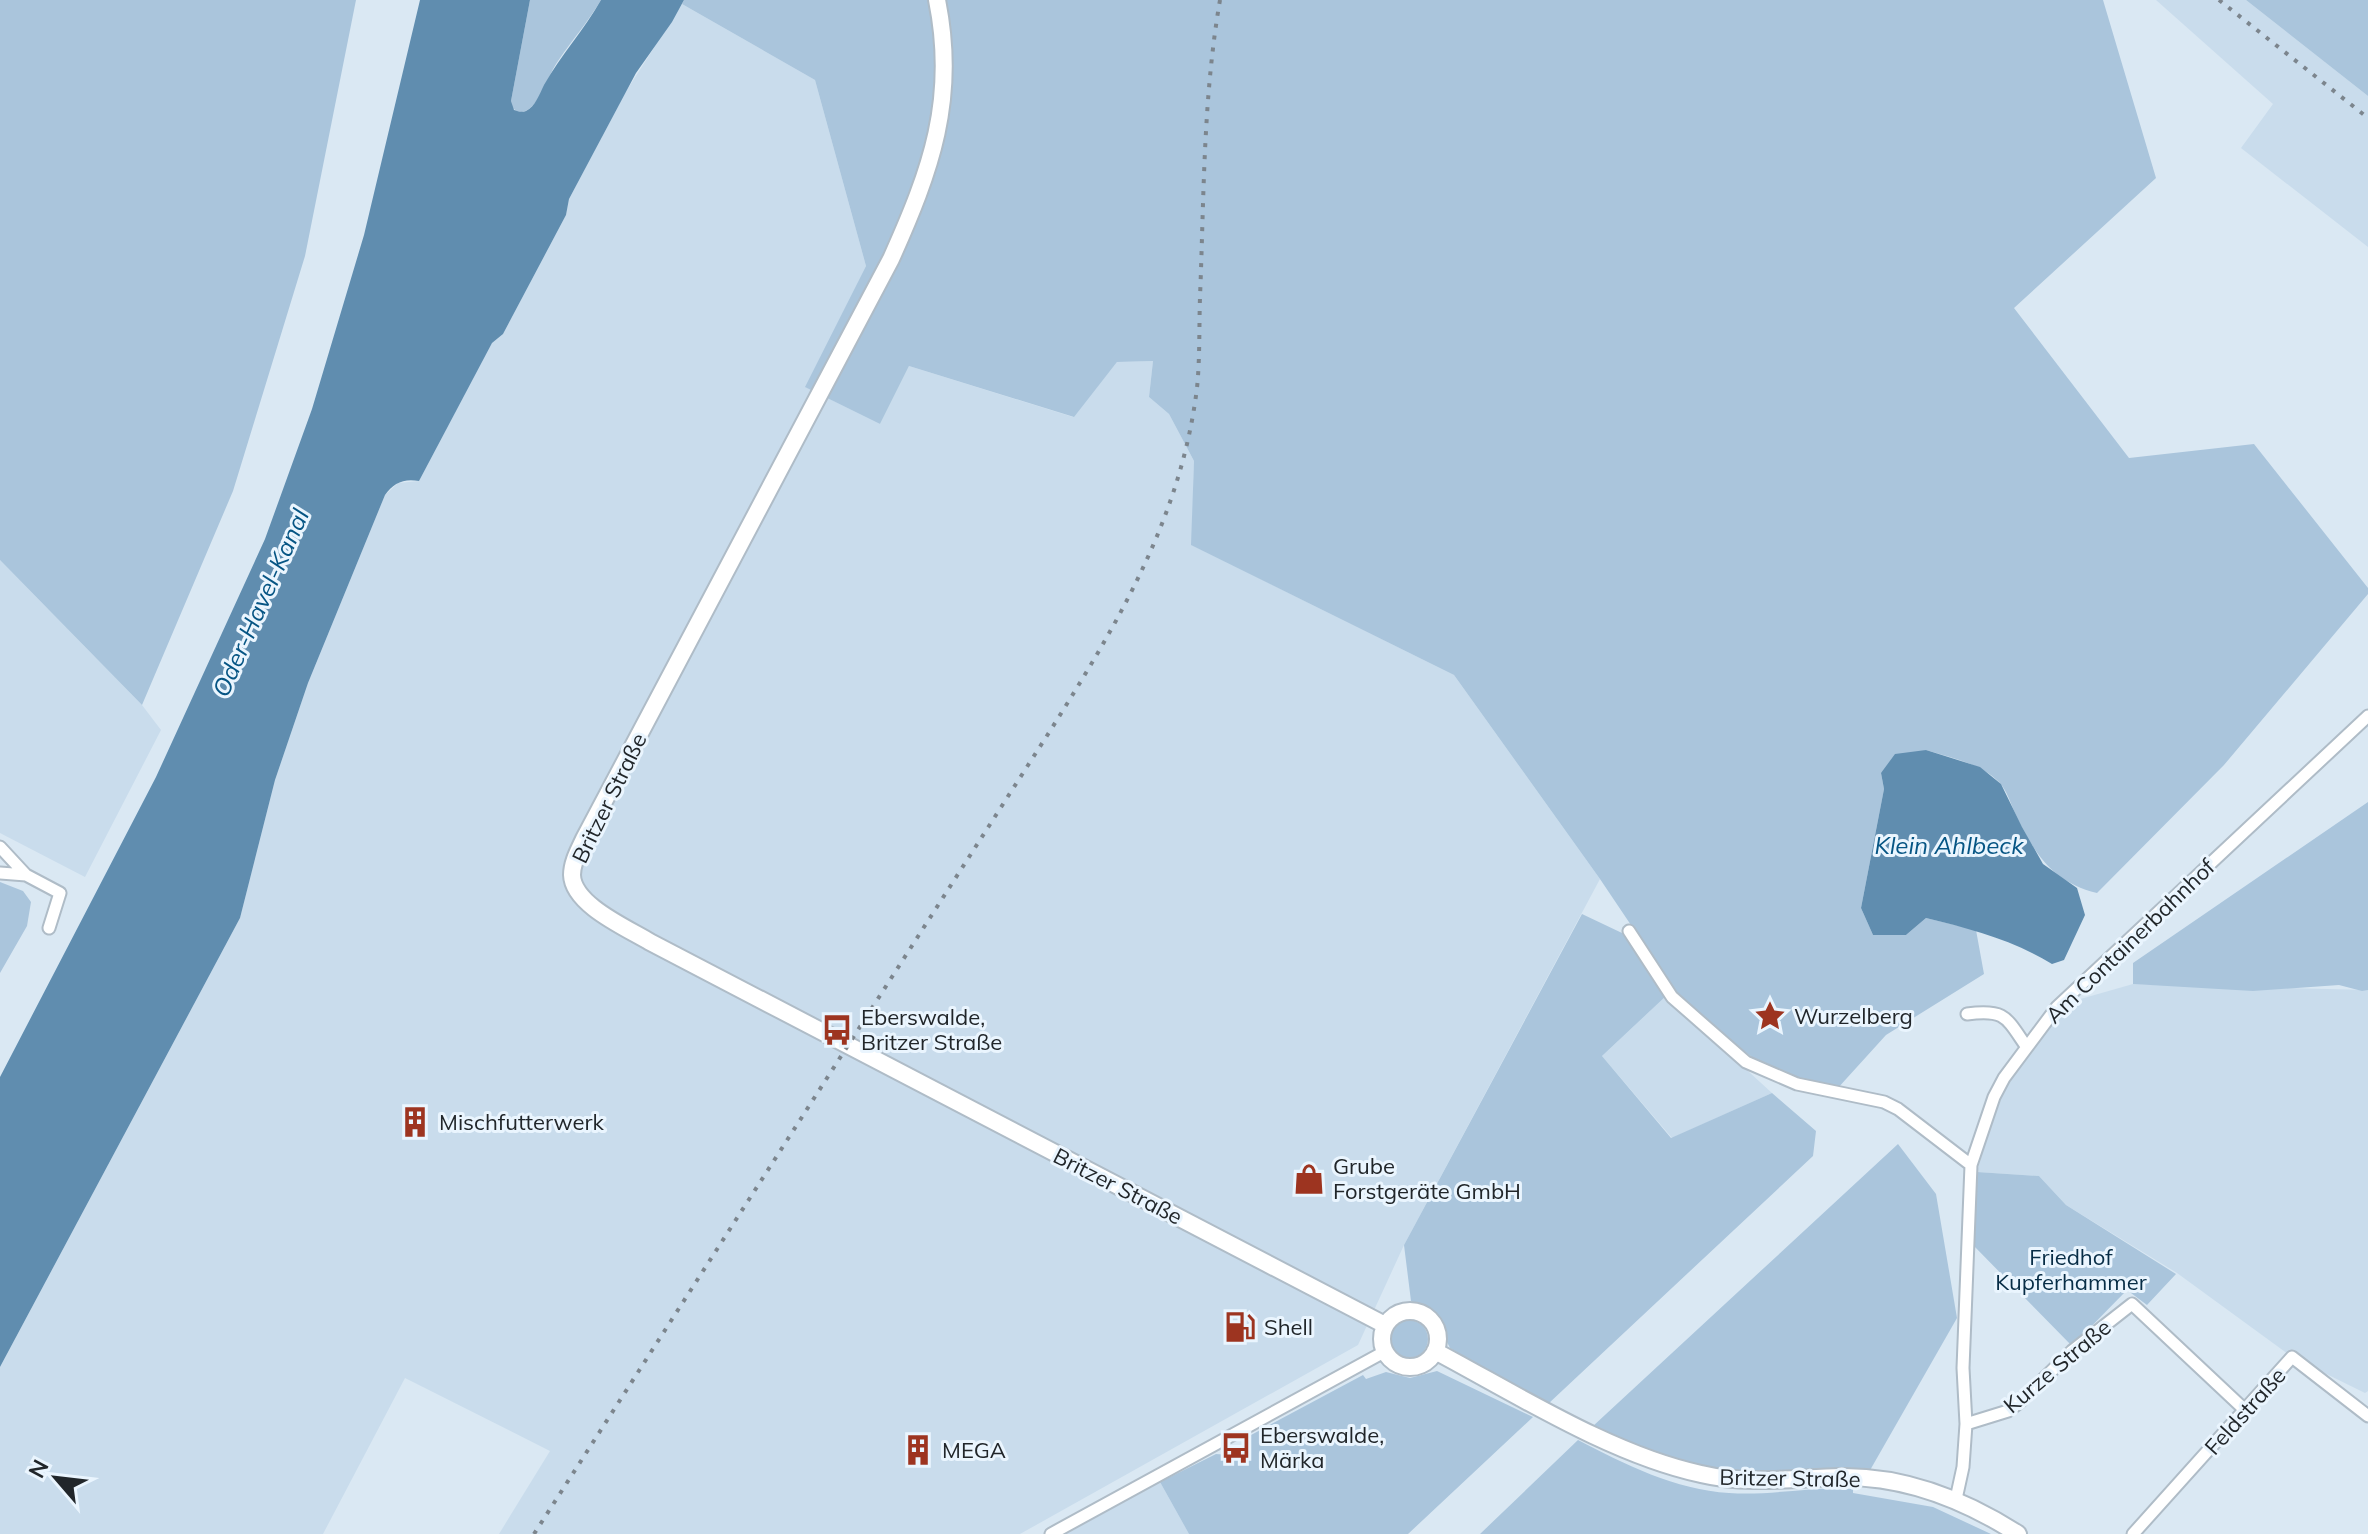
<svg xmlns="http://www.w3.org/2000/svg" width="2368" height="1534" viewBox="0 0 2368 1534" font-family="Mulish,sans-serif">
<style>
.built{fill:#c9dcec}
.green{fill:#aac5dc}
.water{fill:#608daf}
.lines{fill:none;stroke-linecap:round;stroke-linejoin:round}
.minor-casing{stroke:#afbcc7;stroke-width:15}
.secondary-casing{stroke:#afbcc7;stroke-width:20}
.minor{stroke:#fff;stroke-width:11}
.secondary{stroke:#fff;stroke-width:16}
.rail{stroke:#7c858d;stroke-width:4;stroke-dasharray:4 8;stroke-linecap:butt}
.labels{text-anchor:middle;stroke-width:6;stroke-linejoin:round;paint-order:stroke}
.street-label{font-size:22px;fill:#21262a;stroke:#eaf5fe}
.poi-label{font-size:22px;fill:#21262a;stroke:#eaf5fe;text-anchor:start}
.park-label{font-size:22px;fill:#072d46;stroke:#eaf5fe}
.water-label{font-size:24px;font-style:italic;fill:#065584;stroke:#eaf5fe}
</style>
<rect width="100%" height="100%" fill="#dae8f3"/>
<path class="built" d="M2156,0H2246L2368,96V247L2241,148L2273,104Z
M682,4L815,80L866,266L806,387L880,424L909,366L1073,417L1117,362L1153,361L1149,397L1169,414L1194,461L1192,545L1454,675L1600,879L1404,1245L1358,1345L1020,1534H499L550,1451L405,1378L323,1534H0V1367L240,918L275,780L308,683L385,495L398,483L419,481L491,344L503,334L566,215L569,199L625,93Z
M0,560L142,705L161,730L85,877L0,833Z
M2133,984L2368,990V1391L2365,1393L2292,1357L2177,1273L2066,1205L2039,1176L1977,1172L2002,1086L2063,1004Z
M1666,996L1772,1093L1672,1138L1602,1056Z
M1160,1482L1189,1534H1066Z"/>
<path class="green" d="M0,0H356L305,256L233,491L142,705L0,560Z
M530,0H601C588,22 572,40 558,61C548,75 542,99 529,109C522,114 518,112 512,108L511,101Z
M684,0H2103L2156,178L2014,308L2129,458L2254,444L2368,588V594L2224,765L2097,893C2053,882 2035,855 2016,815C2011,805 2007,790 1999,782C1980,763 1951,758 1926,750L1881,773L1884,789L1861,908L1873,935H1906L1926,918L1976,930L1984,974L1886,1035L1837,1089L1798,1078L1752,1057L1712,1027L1676,992L1600,879L1454,675L1191,545L1194,461L1169,414L1149,397L1153,361L1117,362L1074,417L909,366L880,424L805,387L866,266L815,80L682,4Z
M2246,0H2368V96Z
M2368,802V990L2362,991L2339,985L2253,991L2133,984V963Z
M0,882L23,891L31,902L27,926L0,973Z
M1582,914L1622,933L1666,996L1602,1056L1671,1138L1772,1093L1816,1131L1813,1156L1548,1404L1501,1380L1450,1348L1434,1316L1411,1301L1404,1245Z
M1898,1144L1936,1194L1957,1318L1869,1472L1729,1473L1660,1459L1592,1427Z
M1977,1172L2039,1176L2066,1205L2176,1274L2147,1305L2127,1290L2072,1346L1974,1246Z
M1390 1339a19 19 0 1 1 38 0a19 19 0 1 1-38 0Z
M1437,1371L1533,1417L1408,1534H1189L1160,1482L1216,1454L1229,1455L1245,1447L1251,1435L1363,1375L1366,1379L1386,1372L1410,1378Z
M1578,1440C1624,1464 1676,1490 1729,1493C1771,1496 1812,1486 1853,1489V1493L1933,1507L1991,1534H1480Z"/>
<path class="water" d="M420,0H530L511,101L514,110C518,111 521,113 526,111C535,107 540,93 544,85C561,55 584,30 601,0H684L672,22L636,73L569,199L566,215L503,334L492,343L419,481C404,478 393,483 385,495L308,683L275,780L240,918L0,1367V1077L156,777L265,539L312,409L364,235Z
M1926,750L1980,767L2001,784L2022,827L2043,864L2077,888L2085,915L2064,960L2052,964C2013,940 1971,929 1926,918L1906,935H1873L1861,908L1884,789L1881,773L1895,754Z"/>
<g class="lines">
<defs>
<path id="minor" d="M0,847L26,875L60,893L49,928
M0,873L26,875
M1629,931L1672,997L1746,1062L1797,1084L1884,1102L1898,1109L1971,1165
M1967,1014C2005,1009 2006,1017 2026,1046
M1966,1424L2008,1411L2020,1402L2072,1351L2132,1304L2246,1411
M1956,1499L1963,1467L1966,1424L1963,1368L1971,1165L1994,1097L2004,1078L2057,1007L2368,716
M1051,1534L1384,1352
M2133,1534L2292,1357L2368,1416"/>
<path id="secondary" d="M937,0C957,99 931,170 891,259L584,839C579,850 572,862 572,875C573,905 627,928 650,942L1385,1325
M1382 1339a28 28 0 1 1 56 0a28 28 0 1 1-56 0Z
M1435,1351C1516,1394 1612,1455 1701,1474C1747,1485 1794,1478 1841,1477C1905,1476 1965,1500 2018,1534"/>
</defs>
<use href="#minor" class="minor-casing"/>
<use href="#secondary" class="secondary-casing"/>
<use href="#minor" class="minor"/>
<use href="#secondary" class="secondary"/>
<path class="rail" d="M2219,0L2368,118
M534,1534L1050,731C1118,623 1181,518 1197,388C1200,358 1199,327 1200,297C1204,198 1203,98 1220,0"/>
</g>
<defs>
<symbol id="sight-bare" viewBox="-9 -9 18 18"><path d="M0-6L1.8-2.2L6-1.7L2.9 1.2L3.7 5.4L0 3.3L-3.7 5.4L-2.9 1.2L-6-1.7L-1.8-2.2Z" fill="#9d3420" stroke="#eaf5fe" stroke-width="2.5" paint-order="stroke"/></symbol>
<symbol id="bus-bare" viewBox="-9 -9 18 18"><path d="M-5-6H5V4H4V6H2V4H-2V6H-4V4H-5ZM-3.5-4V0h7V-4ZM-3.5 1.2v1.5H-2V1.2ZM2 1.2v1.5H3.5V1.2Z" fill="#9d3420" stroke="#eaf5fe" stroke-width="2.5" paint-order="stroke"/></symbol>
<symbol id="building-bare" viewBox="-9 -9 18 18"><path d="M-4-6H4V6H1V3H-1V6H-4ZM-2.5-4.3h1.7v1.8h-1.7ZM.8-4.3h1.7v1.8H.8ZM-2.5-1h1.7V.8h-1.7ZM.8-1h1.7V.8H.8Z" fill="#9d3420" stroke="#eaf5fe" stroke-width="2.5" paint-order="stroke"/></symbol>
<symbol id="shop-bare" viewBox="-9 -9 18 18"><path d="M-5-2.5h2.3a2.7 3.5 0 0 1 5.4 0H5L5.5 6h-11ZM-1.5-2.5h3a1.5 2.3 0 0 0-3 0Z" fill="#9d3420" stroke="#eaf5fe" stroke-width="2.5" paint-order="stroke"/></symbol>
<symbol id="fuel-bare" viewBox="-9 -9 18 18"><path d="M-5.5-6h7V0h2V4h1.3V-2.5L3-4.5l.8-.8L6-3V5H2.5V1h-1V6h-7ZM-4.2-4.7v3.2H.2V-4.7Z" fill="#9d3420" stroke="#eaf5fe" stroke-width="2.5" paint-order="stroke"/></symbol>
</defs>
<g fill-rule="evenodd">
<use href="#sight-bare" x="1748" y="994" width="44" height="44"/>
<use href="#bus-bare" x="815" y="1008" width="44" height="44"/>
<use href="#building-bare" x="393" y="1100" width="44" height="44"/>
<use href="#shop-bare" x="1287" y="1157" width="44" height="44"/>
<use href="#fuel-bare" x="1218" y="1305" width="44" height="44"/>
<use href="#bus-bare" x="1214" y="1426" width="44" height="44"/>
<use href="#building-bare" x="896" y="1428" width="44" height="44"/>
</g>
<g class="labels">
<g class="street-label">
<text transform="translate(609 798) rotate(-64)" y="8">Britzer Straße</text>
<text transform="translate(2130 941) rotate(-44)" y="8">Am Containerbahnhof</text>
<text transform="translate(1118 1186) rotate(27)" y="8">Britzer Straße</text>
<text transform="translate(2057 1366) rotate(-40)" y="8">Kurze Straße</text>
<text transform="translate(2245 1411) rotate(-48)" y="8">Feldstraße</text>
<text transform="translate(1790 1478) rotate(1)" y="8">Britzer Straße</text>
</g>
<g class="poi-label">
<text x="1794" y="1024">Wurzelberg</text>
<text x="861" y="1025">Eberswalde,<tspan x="861" dy="25">Britzer Straße</tspan></text>
<text x="439" y="1130">Mischfutterwerk</text>
<text x="1333" y="1174">Grube<tspan x="1333" dy="25">Forstgeräte GmbH</tspan></text>
<text x="1264" y="1335">Shell</text>
<text x="1260" y="1443">Eberswalde,<tspan x="1260" dy="25">Märka</tspan></text>
<text x="942" y="1458">MEGA</text>
</g>
<g class="park-label">
<text x="2071" y="1265">Friedhof<tspan x="2071" dy="25">Kupferhammer</tspan></text>
</g>
<g class="water-label">
<text transform="translate(261 603) rotate(-66)" y="8">Oder-Havel-Kanal</text>
<text x="1949" y="854">Klein Ahlbeck</text>
</g>
</g>
<g transform="translate(56 1478) rotate(298)" stroke="#eaf5fe" stroke-width="6" paint-order="stroke">
<path d="M0-6L14 30L0 20L-14 30Z" fill="#21262a"/>
<text y="-12" font-size="22" font-weight="bold" text-anchor="middle" fill="#21262a">N</text>
</g>
</svg>
